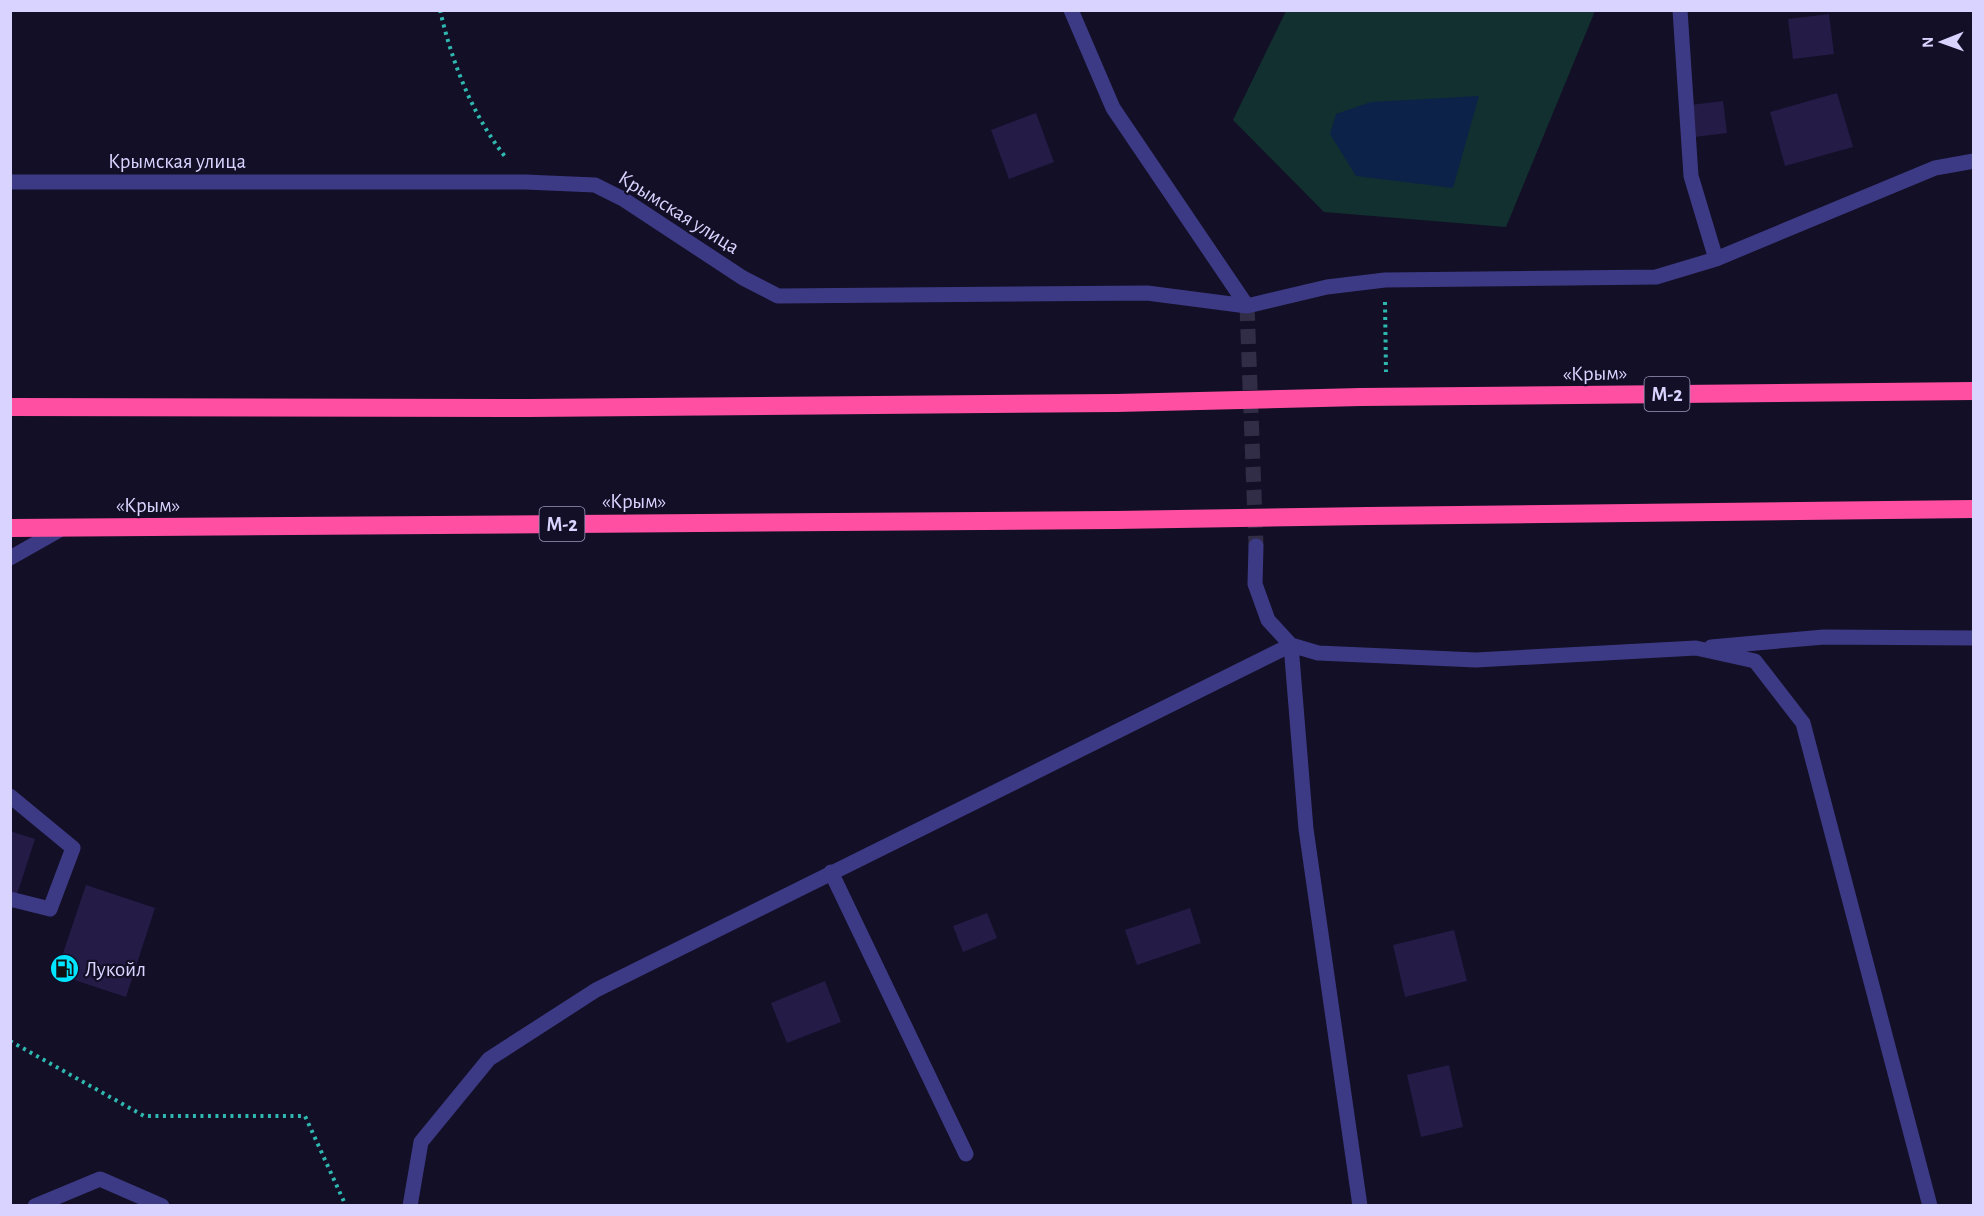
<svg xmlns="http://www.w3.org/2000/svg" width="1984" height="1216" viewBox="0 0 1984 1216" font-family="'Alegreya Sans',sans-serif">
<style>
.green{fill:#12302f}
.water{fill:#0c2248}
.building{fill:#241b47}
.lines{fill:none;stroke-linecap:round;stroke-linejoin:round}
.minor-tunnel{stroke:#312d47;stroke-width:15;stroke-dasharray:15 8;stroke-linecap:butt}
.path{stroke:#2fb8b0;stroke-width:4;stroke-dasharray:3 4.5;stroke-linecap:butt}
.minor{stroke:#3d3a85;stroke-width:15}
.highway{stroke:#ff4fa3;stroke-width:18}
.highway-bridge{stroke:#ff4fa3;stroke-width:18}
.labels{text-anchor:middle;stroke-width:4.5;stroke-linejoin:round;paint-order:stroke}
.shield{fill:#130f26;stroke:#9e99be;stroke-width:1.5}
.shield-label{font-size:20px;font-weight:bold;fill:#d9d4ff}
.street-label{font-size:21px;fill:#d9d4ff;stroke:#130f26}
.poi-label{font-size:21px;fill:#d9d4ff;stroke:#130f26;text-anchor:start}
</style>
<rect width="100%" height="100%" fill="#130f26"/>
<path class="green" d="M1286,11H1595L1506,227L1324,212L1233,120Z"/>
<path class="water" d="M1479,96L1453,188L1356,176L1330,134L1336,114L1371,102Z"/>
<path class="building" d="M1829,14L1834,54L1793,59L1788,19Z
M1837,93L1853,147L1785,166L1770,112Z
M1723,101L1727,133L1686,138L1682,106Z
M1036,113L1054,162L1009,179L991,130Z
M10,831L35,839L11,913H10Z
M86,885L155,908L126,997L56,974Z
M1190,908L1201,943L1137,965L1125,930Z
M987,913L997,938L963,952L953,926Z
M1454,930L1467,981L1405,997L1393,945Z
M825,981L841,1022L787,1043L771,1003Z
M1449,1065L1463,1127L1421,1137L1407,1075Z"/>
<g class="lines">
<path class="minor-tunnel" d="M1247,306L1256,546"/>
<path class="path" d="M440,10C452,63 473,117 507,159
M1385,302L1386,372
M10,1041L144,1116H305L346,1206"/>
<path class="minor" d="M1071,10L1113,108L1247,306
M1680,10L1691,176L1716,259
M10,182H525L595,185L623,199L743,278L778,296L1147,293L1247,306L1327,287L1385,280L1656,277L1716,259L1935,168L1974,161
M1256,546L1255,584L1268,620L1291,645L1318,653L1476,660L1696,648L1755,661L1803,723L1930,1206
M10,558L63,528
M1291,645L1306,829L1360,1206
M1711,647L1824,637L1974,638
M10,796L73,848L50,909L10,899
M831,872L966,1154
M35,1206L100,1179L162,1206
M410,1206L421,1142L489,1059L596,990L1291,645"/>
<path class="highway" d="M1361,397L1974,391
M10,407L529,408L1116,403
M1368,516L1974,509
M10,528L1114,520"/>
<path class="highway-bridge" d="M1116,403L1361,397
M1114,520L1368,516"/>
</g>
<defs>
<symbol id="fuel-disc" viewBox="-11 -11 22 22"><circle r="9.5" fill="#00e5ff" stroke="#130f26"/><path d="M-5.5-6h7V0h2V4h1.3V-2.5L3-4.5l.8-.8L6-3V5H2.5V1h-1V6h-7ZM-4.2-4.7v3.2H.2V-4.7Z" fill="#111"/></symbol>
</defs>
<g fill-rule="evenodd">
<use href="#fuel-disc" x="48" y="952" width="33" height="33"/>
</g>
<g class="labels">
<g class="shield">
<rect x="1644.5" y="377" width="45" height="34" rx="4.5"/>
<rect x="539.5" y="507" width="45" height="34" rx="4.5"/>
</g>
<g class="shield-label">
<text x="1667" y="401">М-2</text>
<text x="562" y="531">М-2</text>
</g>
<g class="street-label">
<text x="177" y="168">Крымская улица</text>
<text transform="translate(679 212) rotate(32)" y="7">Крымская улица</text>
<text transform="translate(1595 373) rotate(-1)" y="7">«Крым»</text>
<text x="634" y="508">«Крым»</text>
<text x="148" y="512">«Крым»</text>
</g>
<g class="poi-label">
<text x="85" y="976">Лукойл</text>
</g>
</g>
<rect width="1984" height="1216" fill="none" stroke="#d9d4ff" stroke-width="24"/>
<g transform="translate(1942 42) rotate(269)" stroke="#130f26" stroke-width="4.5" paint-order="stroke">
<path d="M0-4.5L10 22L0 15L-10 22Z" fill="#d9d4ff"/>
<text y="-9" font-size="16" font-weight="bold" text-anchor="middle" fill="#d9d4ff">N</text>
</g>
</svg>
